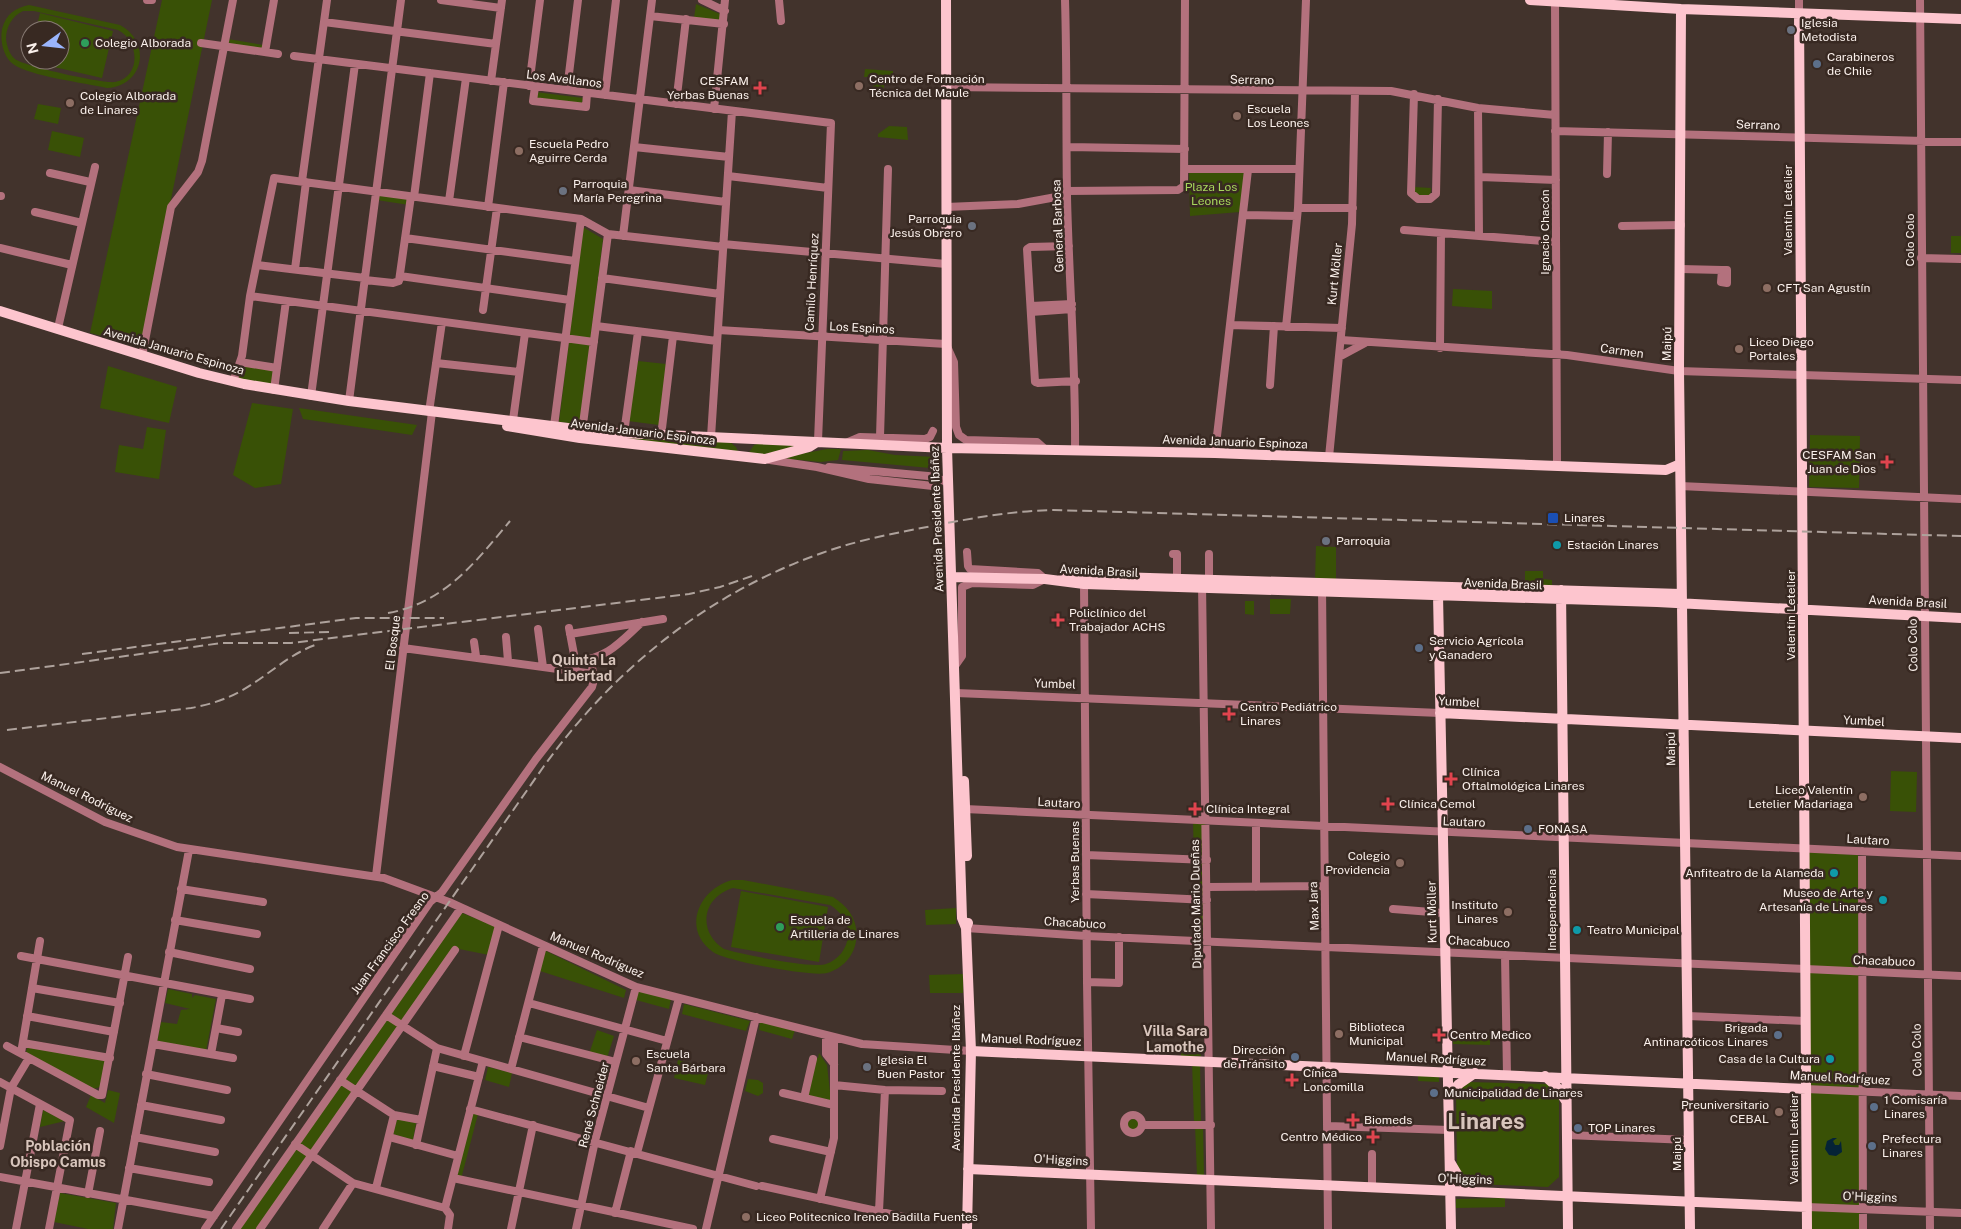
<svg xmlns="http://www.w3.org/2000/svg" width="1961" height="1229" viewBox="0 0 1961 1229" font-family="'Public Sans',sans-serif">
<style>
.green{fill:#395106;fill-rule:evenodd}
.water{fill:#052337}
.lines{fill:none;stroke-linecap:round;stroke-linejoin:round}
.minor{stroke:#b3717d;stroke-width:8}
.major{stroke:#fdc5ce;stroke-width:10}
.rail{stroke:#aea29c;stroke-width:2;stroke-dasharray:10 5;stroke-linecap:butt}
.worship-dot{fill:#6b7280;stroke:#382922;stroke-width:2}
.leisure-dot{fill:#2e9e5b;stroke:#382922;stroke-width:2}
.service-dot{fill:#5c6f8a;stroke:#382922;stroke-width:2}
.education-dot{fill:#8d6e63;stroke:#382922;stroke-width:2}
.health-dot{fill:#e0444e;stroke:#382922;stroke-width:2}
.transit-dot{fill:#1a4fb4;stroke:#382922;stroke-width:2}
.culture-dot{fill:#0f9aa8;stroke:#382922;stroke-width:2}
.labels{text-anchor:middle;stroke-width:5;stroke-linejoin:round;paint-order:stroke}
.poi-label{font-size:12px;fill:#faf0eb;stroke:#382922;text-anchor:start}
.street-label{font-size:12px;fill:#faf0eb;stroke:#382922}
.park-label{font-size:12px;fill:#a7d75c;stroke:#382922}
.neighbourhood-label{font-size:14px;font-weight:bold;fill:#d8c5bc;stroke:#382922}
.town-label{font-size:22px;font-weight:bold;fill:#d8c5bc;stroke:#382922}
</style>
<rect width="100%" height="100%" fill="#42332c"/>
<path class="green" d="M162,0H212L141,345L90,333Z
M696,4L720,14V22L694,18Z
M29,5L120,25C152,42 144,86 107,88C85,83 29,76 13,64C3,56 0,41 2,29C6,14 15,8 29,5ZM23,11H34L118,30C139,40 142,77 115,82C104,84 23,66 15,59C9,54 7,46 6,39C6,27 12,16 23,11Z
M40,13L113,31L102,78L28,61L30,54V60H60V30H36Z
M228,39L263,45V49L227,46Z
M865,69L893,71V76H884V88H873V77H864Z
M536,92L583,98L582,105L535,99Z
M38,104L61,108L58,124L34,119Z
M889,126L907,127L908,140L878,137V134Z
M52,131L84,138L80,157L48,150Z
M1189,173H1244L1240,212L1190,216Z
M1414,187L1431,188L1430,198L1414,197Z
M377,193L409,198V205L377,200Z
M583,227L603,239L580,424L559,422Z
M1951,236H1961V253H1951Z
M1453,289L1492,291V309L1452,306Z
M638,361L666,364L659,425L628,421Z
M241,364L276,369L272,388L235,380Z
M108,366L177,387L169,423L100,408Z
M252,403L293,409L281,484L255,488L233,475Z
M299,408L417,425L412,435L303,419Z
M147,427L166,430L159,479L115,472L119,445L143,449Z
M1810,435L1860,436L1859,488L1809,487Z
M629,438L729,441L736,447L739,453L621,439Z
M761,443L812,445L759,455L748,454L754,445Z
M827,449H841L838,460L821,462L779,458Z
M868,450L895,455L936,457L938,465L930,468L842,460L843,451Z
M1316,546L1336,547V581H1315Z
M1525,571H1543V579L1552,580V588L1525,586Z
M1270,599H1291L1290,614H1270Z
M1245,601H1254V615L1245,614Z
M1891,771L1917,772L1916,812L1890,811Z
M1193,822L1205,823L1206,938L1196,937Z
M1808,852L1858,855L1860,1229H1811Z
M732,880H743L833,897C849,907 859,921 856,941C854,956 842,969 827,973C812,977 725,961 713,952C681,929 699,889 732,880ZM733,888L830,905C841,912 849,922 848,936C847,949 838,960 826,964C812,969 740,954 724,949C697,932 702,897 733,888Z
M741,891L828,907L819,962L731,947Z
M956,908V924L926,925L925,910Z
M462,913L497,927L489,955L454,948L256,1229H239Z
M544,950L626,990L624,998L540,971Z
M964,974L963,993H930L929,975Z
M168,989L192,994V998L195,995L216,999L206,1051L157,1043L161,1022L177,1024L181,1010L190,1009L165,1003Z
M638,991L671,999L669,1009L636,1000Z
M684,1004L750,1021L746,1031L682,1014Z
M760,1021L795,1030L792,1039L759,1030Z
M1150,1026H1172V1035H1150Z
M597,1030L614,1036L607,1058L589,1054Z
M1453,1033L1490,1034V1045L1453,1044Z
M1181,1045H1201V1056L1181,1057Z
M28,1046L105,1061L100,1087L93,1089L26,1052Z
M819,1053L827,1065L831,1101L808,1096L816,1058H818Z
M678,1060L709,1069L705,1085L674,1078Z
M1192,1061H1200L1201,1122H1194Z
M488,1067L512,1073L509,1087L485,1080Z
M1418,1074L1439,1075V1082L1418,1081Z
M748,1079L758,1080L763,1083V1093L758,1096L745,1091Z
M1468,1082L1548,1084L1559,1096V1177L1548,1187L1473,1184L1465,1179L1457,1167L1456,1091Z
M108,1090L120,1093L114,1123L86,1107L91,1095L105,1103Z
M43,1110L65,1121L40,1127Z
M471,1112L478,1114L461,1179L455,1177Z
M1127 1125a6 6 0 1 1 12 0a6 6 0 1 1-12 0Z
M397,1119L416,1123L413,1140L393,1134Z
M1195,1125H1203L1204,1176L1197,1175Z
M60,1193L116,1203L113,1229H88L54,1222Z
M1505,1198V1207L1456,1208V1199Z"/>
<path class="water" d="M1833,1138H1837L1833,1141L1835,1145H1839L1841,1141L1842,1152L1836,1156L1829,1155L1825,1149L1827,1141Z"/>
<g class="lines">
<path class="minor" d="M147,0H152
M441,0L501,8
M702,0L725,11
M779,0L781,21
M1065,0C1067,66 1066,131 1067,197C1069,282 1076,366 1075,451
M1555,0L1557,465
M1920,0L1930,1229
M1799,14V0
M650,16L724,24
M324,22L496,44
M201,43L278,54
M265,52L274,0
M294,56L831,123L818,441
M491,81L502,0
M529,86L540,0
M535,87L533,101L586,107L587,93
M946,87L1391,91L1478,108L1555,115
M567,90L578,0
M1414,94L1411,193L1418,199H1430L1436,194L1438,99
M605,95L616,0
M676,104L686,19
M1478,108L1479,236
M714,109L725,0
M1555,131L1961,142
M634,147L729,157
M1068,147L1185,149
M1186,169H1299
M50,173L90,182
M1607,174L1608,132
M728,176L828,188
M1480,177L1556,180
M302,181L327,0
M629,190L726,202
M1067,191L1178,190L1184,186L1185,0
M0,196H1
M414,197L430,73
M449,201L466,78
M488,207L504,82
M946,207L1018,204L1067,195
M1298,208H1353
M35,212L82,223
M1243,215L1297,216
M1622,226L1681,225
M1404,230L1556,242
M623,236L652,0
M405,238L575,261
M723,244L946,264
M1069,246L1030,247L1027,249L1035,382L1038,383L1076,381
M0,248L72,265
M1921,258L1961,259
M257,265L365,278
M295,269L306,182
M1681,269L1722,270H1727V283L1721,282L1722,270
M400,276L570,300
M602,278L720,294
M365,280L393,283L399,281L411,196
M250,296L594,342
M1031,306L1072,304
M483,310L497,208
M1031,312L1072,309
M1230,325L1342,328
M596,326L717,341
M1286,327L1298,208L1306,0
M58,328L95,167
M718,330L946,344L954,362L956,427L959,435L966,440L1037,442L1046,450
M1341,340L1567,355L1679,371L1961,380
M1440,348L1441,233
M142,356L171,207L198,172L202,161L233,0
M1339,357L1365,343
M240,362L277,368
M436,363L519,372
M233,382L242,356L250,296L274,178L581,219L608,234L723,247
M1270,385L1274,326
M274,390L286,301
M311,396L355,64
M349,401L401,0
M429,412L442,322
M513,420L525,333
M583,424L608,234
M554,426L581,219
M625,426L638,332
M662,428L673,336
M711,437L732,111
M880,437L888,169
M846,443L860,437L925,439L930,437L933,431
M1215,453L1248,170
M1329,457L1352,224L1355,92
M770,460L817,467L869,479L933,486
M829,467L928,476L938,478L948,483
M1680,486L1961,499
M1173,554H1177V578
M1209,579V554
M1084,584L1087,982L1091,1229
M1202,584L1211,1229
M1322,586L1328,1229
M569,628L576,665
M538,629L543,667
M570,634L663,619
M506,637L508,661
M474,642L476,656
M403,648L594,674
M575,662C609,657 618,644 642,622
M955,666L962,656V587L972,583L1033,585L1045,579L1038,573L970,569L968,566L967,552
M956,693L1440,713
M0,767L105,822L177,847L384,878L449,902L636,987L862,1044L971,1051
M965,809L1961,856
M1256,824V887
M1862,851L1863,1229
M1086,855L1207,860
M376,876L432,412
M1207,887L1324,886
M181,889L263,902
M1086,894L1207,900
M1393,909L1444,913
M175,920L257,934
M966,928L1086,936L1961,976
M169,952L250,969
M1505,955L1507,1075
M21,956L250,999
M1087,982L1119,983V937
M32,988L120,1003
M529,1003L667,1041
M386,1015L437,1048L649,1108
M27,1016L114,1032
M1688,1016L1805,1021
M216,1028L238,1032
M826,1035V1054L834,1064
M519,1037L616,1062
M23,1043L110,1058
M153,1044L233,1058
M7,1046L98,1095H102L128,957
M21,1053L40,941
M211,1054L222,995
M464,1056L499,925
M433,1066L479,1077
M511,1069L543,946
M146,1074L227,1090
M340,1080L394,1115L421,1120
M0,1082L70,1120L49,1229
M834,1085L885,1090L942,1091
M1806,1089L1961,1096
M783,1093L834,1105
M804,1098L813,1059
M141,1105L221,1120
M470,1109L756,1186
M1124 1124a9 9 0 1 1 18 0a9 9 0 1 1-18 0Z
M1142,1125H1211
M1328,1126L1449,1130
M1567,1135L1689,1140
M135,1137L215,1152
M389,1137L458,1156
M773,1139L831,1152
M295,1144L353,1183L445,1208
M416,1145L437,1048
M0,1146L11,1088L29,1058
M637,1153L679,998
M129,1168L209,1182
M0,1177L214,1216
M453,1178L693,1229
M762,1186L904,1217
M1372,1187V1154
M376,1188L394,1115
M88,1194L100,1131
M820,1199L834,1138V1037
M1807,1207L1961,1213
M445,1208L483,1061
M445,1208L450,1215L448,1229
M879,1211L885,1090
M615,1213L631,1151
M16,1229L40,1104
M118,1229L189,850
M205,1229L430,902L442,892L536,759L592,687L594,680L591,660
M236,1229L461,908
M260,1229L455,950
M323,1229L353,1183
M511,1229L533,1125
M576,1229L595,1141L636,987
M706,1229L756,1017"/>
<path class="major" d="M946,0L947,448L962,918L966,928
M1530,0L1681,9L1961,19
M1681,9L1679,371L1690,1229
M1799,14L1807,1229
M0,311L199,373L244,384L349,401L600,432L947,448L1215,453L1666,470L1680,464
M507,426L580,438L765,459L809,447L817,442
M951,577L1045,579L1084,584L1657,602L1961,618
M1063,577L1084,576L1681,594
M1447,587L1441,590L1438,595L1451,1229
M1561,590L1568,1229
M1440,713L1961,738
M964,781L967,856
M971,1051L1806,1089
M1545,1076L1556,1086L1566,1101
M1448,1096L1459,1084L1475,1073
M1450,1162L1460,1179L1473,1191
M968,1169L1807,1207
M967,1229L971,1051L966,928L968,923"/>
<path class="rail" d="M388,613C444,603 475,563 510,521
M289,633L329,632
M82,654L356,618H444
M0,673L222,643H291L689,594L720,587L752,576
M7,730L191,708C208,705 224,700 239,692C267,677 288,654 318,644
M221,1229L544,766C614,669 708,593 822,553C858,540 895,533 932,526C972,518 1012,511 1053,510L1961,536"/>
</g>
<g class="worship-dot">
<circle cx="1791" cy="30" r="5"/>
<circle cx="563" cy="191" r="5"/>
<circle cx="972" cy="226" r="5"/>
<circle cx="1326" cy="541" r="5"/>
<circle cx="867" cy="1067" r="5"/>
</g>
<g class="leisure-dot">
<circle cx="85" cy="43" r="5"/>
<circle cx="780" cy="927" r="5"/>
</g>
<g class="service-dot">
<circle cx="1817" cy="64" r="5"/>
<circle cx="1419" cy="648" r="5"/>
<circle cx="1528" cy="829" r="5"/>
<circle cx="1778" cy="1035" r="5"/>
<circle cx="1295" cy="1057" r="5"/>
<circle cx="1434" cy="1093" r="5"/>
<circle cx="1874" cy="1107" r="5"/>
<circle cx="1578" cy="1128" r="5"/>
<circle cx="1872" cy="1146" r="5"/>
</g>
<g class="education-dot">
<circle cx="859" cy="86" r="5"/>
<circle cx="70" cy="103" r="5"/>
<circle cx="1237" cy="116" r="5"/>
<circle cx="519" cy="151" r="5"/>
<circle cx="1767" cy="288" r="5"/>
<circle cx="1739" cy="349" r="5"/>
<circle cx="1863" cy="797" r="5"/>
<circle cx="1400" cy="863" r="5"/>
<circle cx="1508" cy="912" r="5"/>
<circle cx="1339" cy="1034" r="5"/>
<circle cx="636" cy="1061" r="5"/>
<circle cx="1779" cy="1112" r="5"/>
<circle cx="746" cy="1217" r="5"/>
</g>
<g class="health-dot">
<path d="M757.5 80.5h5v5h5v5h-5v5h-5v-5h-5v-5h5z"/>
<path d="M1884.5 454.5h5v5h5v5h-5v5h-5v-5h-5v-5h5z"/>
<path d="M1055.5 612.5h5v5h5v5h-5v5h-5v-5h-5v-5h5z"/>
<path d="M1226.5 706.5h5v5h5v5h-5v5h-5v-5h-5v-5h5z"/>
<path d="M1448.5 771.5h5v5h5v5h-5v5h-5v-5h-5v-5h5z"/>
<path d="M1385.5 796.5h5v5h5v5h-5v5h-5v-5h-5v-5h5z"/>
<path d="M1192.5 801.5h5v5h5v5h-5v5h-5v-5h-5v-5h5z"/>
<path d="M1436.5 1027.5h5v5h5v5h-5v5h-5v-5h-5v-5h5z"/>
<path d="M1289.5 1072.5h5v5h5v5h-5v5h-5v-5h-5v-5h5z"/>
<path d="M1350.5 1112.5h5v5h5v5h-5v5h-5v-5h-5v-5h5z"/>
<path d="M1370.5 1129.5h5v5h5v5h-5v5h-5v-5h-5v-5h5z"/>
</g>
<rect class="transit-dot" x="1547" y="512" width="12" height="12" rx="2.5"/>
<g class="culture-dot">
<circle cx="1557" cy="545" r="5"/>
<circle cx="1834" cy="873" r="5"/>
<circle cx="1883" cy="900" r="5"/>
<circle cx="1577" cy="930" r="5"/>
<circle cx="1830" cy="1059" r="5"/>
</g>
<g class="labels">
<g class="poi-label">
<text x="1801" y="27">Iglesia<tspan x="1801" dy="14">Metodista</tspan></text>
<text x="95" y="47">Colegio Alborada</text>
<text x="1827" y="61">Carabineros<tspan x="1827" dy="14">de Chile</tspan></text>
<text x="869" y="83">Centro de Formación<tspan x="869" dy="14">Técnica del Maule</tspan></text>
<text x="749" y="85" text-anchor="end">CESFAM<tspan x="749" dy="14">Yerbas Buenas</tspan></text>
<text x="80" y="100">Colegio Alborada<tspan x="80" dy="14">de Linares</tspan></text>
<text x="1247" y="113">Escuela<tspan x="1247" dy="14">Los Leones</tspan></text>
<text x="529" y="148">Escuela Pedro<tspan x="529" dy="14">Aguirre Cerda</tspan></text>
<text x="573" y="188">Parroquia<tspan x="573" dy="14">María Peregrina</tspan></text>
<text x="962" y="223" text-anchor="end">Parroquia<tspan x="962" dy="14">Jesús Obrero</tspan></text>
<text x="1777" y="292">CFT San Agustín</text>
<text x="1749" y="346">Liceo Diego<tspan x="1749" dy="14">Portales</tspan></text>
<text x="1876" y="459" text-anchor="end">CESFAM San<tspan x="1876" dy="14">Juan de Dios</tspan></text>
<text x="1564" y="522">Linares</text>
<text x="1336" y="545">Parroquia</text>
<text x="1567" y="549">Estación Linares</text>
<text x="1069" y="617">Policlínico del<tspan x="1069" dy="14">Trabajador ACHS</tspan></text>
<text x="1429" y="645">Servicio Agrícola<tspan x="1429" dy="14">y Ganadero</tspan></text>
<text x="1240" y="711">Centro Pediátrico<tspan x="1240" dy="14">Linares</tspan></text>
<text x="1462" y="776">Clínica<tspan x="1462" dy="14">Oftalmológica Linares</tspan></text>
<text x="1853" y="794" text-anchor="end">Liceo Valentín<tspan x="1853" dy="14">Letelier Madariaga</tspan></text>
<text x="1399" y="808">Clínica Cemol</text>
<text x="1206" y="813">Clínica Integral</text>
<text x="1538" y="833">FONASA</text>
<text x="1390" y="860" text-anchor="end">Colegio<tspan x="1390" dy="14">Providencia</tspan></text>
<text x="1824" y="877" text-anchor="end">Anfiteatro de la Alameda</text>
<text x="1873" y="897" text-anchor="end">Museo de Arte y<tspan x="1873" dy="14">Artesanía de Linares</tspan></text>
<text x="1498" y="909" text-anchor="end">Instituto<tspan x="1498" dy="14">Linares</tspan></text>
<text x="790" y="924">Escuela de<tspan x="790" dy="14">Artilleria de Linares</tspan></text>
<text x="1587" y="934">Teatro Municipal</text>
<text x="1349" y="1031">Biblioteca<tspan x="1349" dy="14">Municipal</tspan></text>
<text x="1768" y="1032" text-anchor="end">Brigada<tspan x="1768" dy="14">Antinarcóticos Linares</tspan></text>
<text x="1450" y="1039">Centro Medico</text>
<text x="1285" y="1054" text-anchor="end">Dirección<tspan x="1285" dy="14">de Tránsito</tspan></text>
<text x="646" y="1058">Escuela<tspan x="646" dy="14">Santa Bárbara</tspan></text>
<text x="1820" y="1063" text-anchor="end">Casa de la Cultura</text>
<text x="877" y="1064">Iglesia El<tspan x="877" dy="14">Buen Pastor</tspan></text>
<text x="1303" y="1077">Cínica<tspan x="1303" dy="14">Loncomilla</tspan></text>
<text x="1444" y="1097">Municipalidad de Linares</text>
<text x="1884" y="1104">1 Comisaría<tspan x="1884" dy="14">Linares</tspan></text>
<text x="1769" y="1109" text-anchor="end">Preuniversitario<tspan x="1769" dy="14">CEBAL</tspan></text>
<text x="1364" y="1124">Biomeds</text>
<text x="1588" y="1132">TOP Linares</text>
<text x="1362" y="1141" text-anchor="end">Centro Médico</text>
<text x="1882" y="1143">Prefectura<tspan x="1882" dy="14">Linares</tspan></text>
<text x="756" y="1221">Liceo Politecnico Ireneo Badilla Fuentes</text>
</g>
<g class="street-label">
<text transform="translate(564 79) rotate(7)" y="4">Los Avellanos</text>
<text transform="translate(1252 80) rotate(1)" y="4">Serrano</text>
<text transform="translate(1758 125) rotate(2)" y="4">Serrano</text>
<text transform="translate(1788 210) rotate(-90)" y="4">Valentín Letelier</text>
<text transform="translate(1058 226) rotate(-92)" y="4">General Barbosa</text>
<text transform="translate(1545 232) rotate(-90)" y="4">Ignacio Chacón</text>
<text transform="translate(1910 240) rotate(-90)" y="4">Colo Colo</text>
<text transform="translate(1335 274) rotate(-84)" y="4">Kurt Möller</text>
<text transform="translate(812 282) rotate(-87)" y="4">Camilo Henríquez</text>
<text transform="translate(862 328) rotate(3)" y="4">Los Espinos</text>
<text transform="translate(1667 344) rotate(-89)" y="4">Maipú</text>
<text transform="translate(174 351) rotate(16)" y="4">Avenida Januario Espinoza</text>
<text transform="translate(1622 351) rotate(8)" y="4">Carmen</text>
<text transform="translate(643 432) rotate(7)" y="4">Avenida Januario Espinoza</text>
<text transform="translate(1235 442) rotate(2)" y="4">Avenida Januario Espinoza</text>
<text transform="translate(937 519) rotate(-92)" y="4">Avenida Presidente Ibáñez</text>
<text transform="translate(1099 571) rotate(3)" y="4">Avenida Brasil</text>
<text transform="translate(1503 584) rotate(2)" y="4">Avenida Brasil</text>
<text transform="translate(1908 602) rotate(3)" y="4">Avenida Brasil</text>
<text transform="translate(1791 615) rotate(-90)" y="4">Valentín Letelier</text>
<text transform="translate(393 643) rotate(-83)" y="4">El Bosque</text>
<text transform="translate(1913 645) rotate(-91)" y="4">Colo Colo</text>
<text transform="translate(1055 684) rotate(2)" y="4">Yumbel</text>
<text transform="translate(1459 702) rotate(3)" y="4">Yumbel</text>
<text transform="translate(1864 721) rotate(3)" y="4">Yumbel</text>
<text transform="translate(1671 749) rotate(-91)" y="4">Maipú</text>
<text transform="translate(87 797) rotate(26)" y="4">Manuel Rodríguez</text>
<text transform="translate(1059 803) rotate(3)" y="4">Lautaro</text>
<text transform="translate(1464 822) rotate(2)" y="4">Lautaro</text>
<text transform="translate(1868 840) rotate(3)" y="4">Lautaro</text>
<text transform="translate(1075 862) rotate(-90)" y="4">Yerbas Buenas</text>
<text transform="translate(1196 904) rotate(-91)" y="4">Diputado Mario Dueñas</text>
<text transform="translate(1314 906) rotate(-92)" y="4">Max Jara</text>
<text transform="translate(1552 910) rotate(-90)" y="4">Independencia</text>
<text transform="translate(1432 912) rotate(-91)" y="4">Kurt Möller</text>
<text transform="translate(1075 923) rotate(3)" y="4">Chacabuco</text>
<text transform="translate(1479 942) rotate(3)" y="4">Chacabuco</text>
<text transform="translate(390 943) rotate(-54)" y="4">Juan Francisco Fresno</text>
<text transform="translate(597 955) rotate(23)" y="4">Manuel Rodríguez</text>
<text transform="translate(1884 961) rotate(2)" y="4">Chacabuco</text>
<text transform="translate(1031 1040) rotate(2)" y="4">Manuel Rodríguez</text>
<text transform="translate(1917 1050) rotate(-91)" y="4">Colo Colo</text>
<text transform="translate(1436 1059) rotate(3)" y="4">Manuel Rodríguez</text>
<text transform="translate(956 1078) rotate(-90)" y="4">Avenida Presidente Ibáñez</text>
<text transform="translate(1840 1078) rotate(3)" y="4">Manuel Rodríguez</text>
<text transform="translate(594 1105) rotate(-75)" y="4">René Schneider</text>
<text transform="translate(1794 1139) rotate(-90)" y="4">Valentín Letelier</text>
<text transform="translate(1677 1154) rotate(-90)" y="4">Maipú</text>
<text transform="translate(1061 1160) rotate(3)" y="4">O'Higgins</text>
<text transform="translate(1465 1179) rotate(2)" y="4">O'Higgins</text>
<text transform="translate(1870 1197) rotate(2)" y="4">O'Higgins</text>
</g>
<g class="park-label">
<text x="1211" y="191">Plaza Los<tspan x="1211" dy="14">Leones</tspan></text>
</g>
<g class="neighbourhood-label">
<text x="584" y="665">Quinta La<tspan x="584" dy="16">Libertad</tspan></text>
<text x="1175" y="1036">Villa Sara<tspan x="1175" dy="16">Lamothe</tspan></text>
<text x="58" y="1151">Población<tspan x="58" dy="16">Obispo Camus</tspan></text>
</g>
<g class="town-label">
<text x="1486" y="1129">Linares</text>
</g>
</g>
<g transform="translate(45 45) rotate(255)"><circle r="24" fill="#382922" stroke="#867972"/>
<path d="M0-4L9 19L0 12L-9 19Z" fill="#9ab5fd"/>
<text y="-8" font-size="14" font-weight="bold" text-anchor="middle" fill="#faf0eb">N</text>
</g>
</svg>
